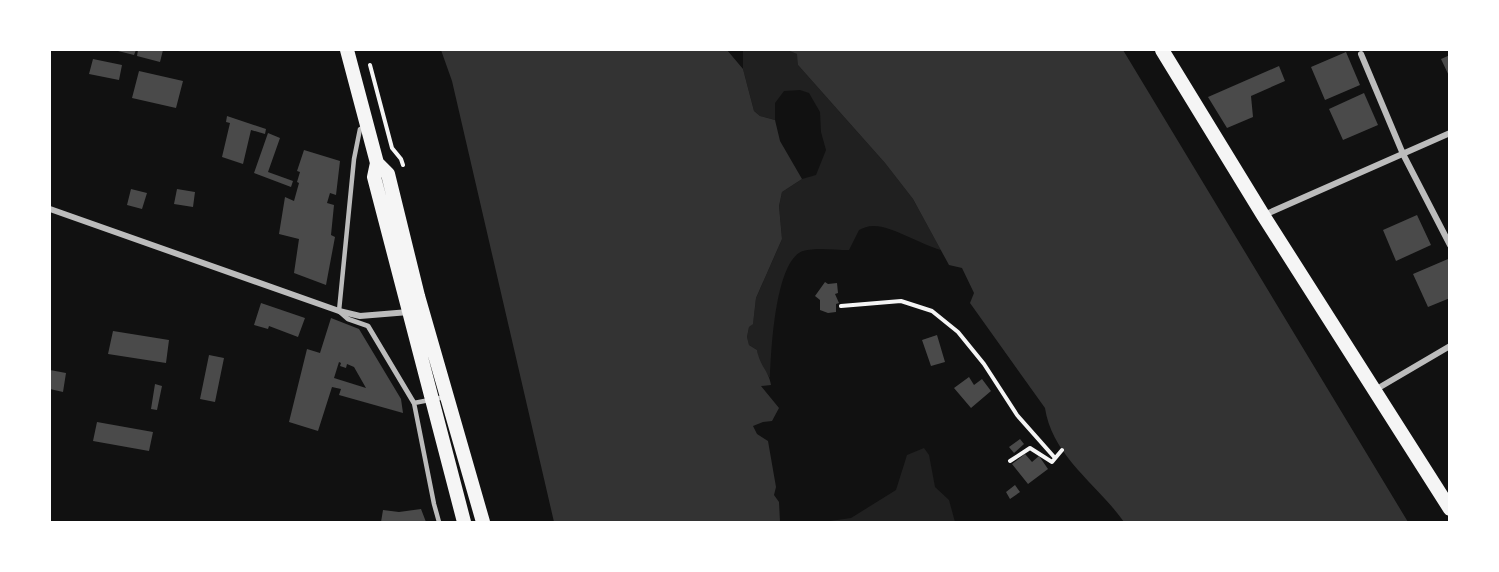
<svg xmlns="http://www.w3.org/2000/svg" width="1499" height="572" viewBox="0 0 1499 572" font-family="'DejaVu Sans',sans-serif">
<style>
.green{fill:#202020}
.water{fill:#333}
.building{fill:#4a4a4a;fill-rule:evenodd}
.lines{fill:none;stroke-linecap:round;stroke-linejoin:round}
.path{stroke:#f5f5f5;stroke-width:4}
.service{stroke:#bcbcbc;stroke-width:4.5}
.pedestrian{stroke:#bcbcbc;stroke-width:5}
.minor{stroke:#bcbcbc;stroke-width:6}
.primary{stroke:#f5f5f5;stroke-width:14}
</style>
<rect width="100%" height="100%" fill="#111"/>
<path class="green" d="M743,50H787L798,54V65L885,163L913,199L941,250C922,245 890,225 873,226C868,226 863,228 859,230L849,250C835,250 817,247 803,251C775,260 771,352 770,378L759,363L757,350L749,345L747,337L749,327L753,323L756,298L782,239L779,206L782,192L802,179L816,175L826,150L821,132L820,112L809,93L800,90L784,91L775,103V120L760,116L754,111L743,69Z
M924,448L929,455L935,487L949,500L955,522H823L851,518L896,490L907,455Z"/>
<path class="water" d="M441,50H727L743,69L754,111L760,116L775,120L780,141L802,179L782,192L779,206L782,239L756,298L753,324L749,327L747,337L749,345L757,350C760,367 769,371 771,385L761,386L779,408L772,421L763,422L753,426L757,434L768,441L776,487L774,495L779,502L780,522H554L452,81Z
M787,50H1123L1408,522H1124C1098,485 1052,456 1045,408L970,303L974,293L962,268L949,265L913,199L885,163L798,65L797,54Z"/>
<path class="building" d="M114,50H136L134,55Z
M138,50H163L160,62L137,56Z
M1346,52L1360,85L1325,100L1311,67Z
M1450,55V78L1441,59Z
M93,59L122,65L119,80L89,74Z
M1279,66L1285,81L1251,96L1253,117L1227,128L1208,97Z
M139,71L183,81L176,108L132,98Z
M1364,93L1378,125L1343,140L1329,109Z
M227,116L266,129L265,134L251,130L243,164L222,157L230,123L226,122Z
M268,133L280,138L268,172L293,181L291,187L254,173Z
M304,150L340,161L336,195L330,193L327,203L334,205L331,235L335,237L326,285L294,273L299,239L279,234L285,197L294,201L299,183L297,182L300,172L297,171Z
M131,189L147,193L142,209L127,205Z
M177,189L195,192L193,207L174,204Z
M1417,215L1431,245L1396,261L1383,230Z
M1448,259L1450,264V298L1428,307L1413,274Z
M825,282L828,284L837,283L838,293L835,294L839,303L836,304V312L828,313L820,310V300L815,296Z
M261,303L305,318L298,337L269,326L268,329L254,325Z
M331,318L359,329L401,399L403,413L339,395L341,389L332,387L318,431L289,422L307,349L320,353ZM339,362L341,363L340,366L346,368L347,364L354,367L366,388L334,378Z
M113,331L169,340L166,363L108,354Z
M937,335L945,362L931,366L922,340Z
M209,355L224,358L215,402L200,399Z
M50,370L66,373L63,392L50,389Z
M969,377L974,385L982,379L991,391L971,408L954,388Z
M155,384L162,386L157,410L151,409Z
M97,422L153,432L149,451L93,441Z
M1020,439L1024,444L1014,453L1009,447Z
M1025,454L1032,462L1039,456L1048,469L1028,484L1012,464Z
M1015,485L1020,492L1010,499L1006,492Z
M421,509L426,522H381L383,510L399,512Z"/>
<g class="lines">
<path class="path" d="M370,65L392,148L401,159L403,165
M841,306L901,301L932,311L958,332L984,364L1017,415L1055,458
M1010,461L1030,448L1052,462L1062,450"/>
<path class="service" d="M339,311L354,159L360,129L365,127
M439,522L434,504L414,403L445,397"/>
<path class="pedestrian" d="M339,311L348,319L368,326L414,403"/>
<path class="minor" d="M1361,54L1403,154L1450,245
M50,209L339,311L360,316L409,312
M1264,215L1450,133
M1375,390L1450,346"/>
<path class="primary" d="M347,50L377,163L388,174L418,296L483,522
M1162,50L1263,215L1450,509
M377,163L374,177L464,522"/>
</g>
<rect width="1499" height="572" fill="none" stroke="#ffffff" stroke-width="102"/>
</svg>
